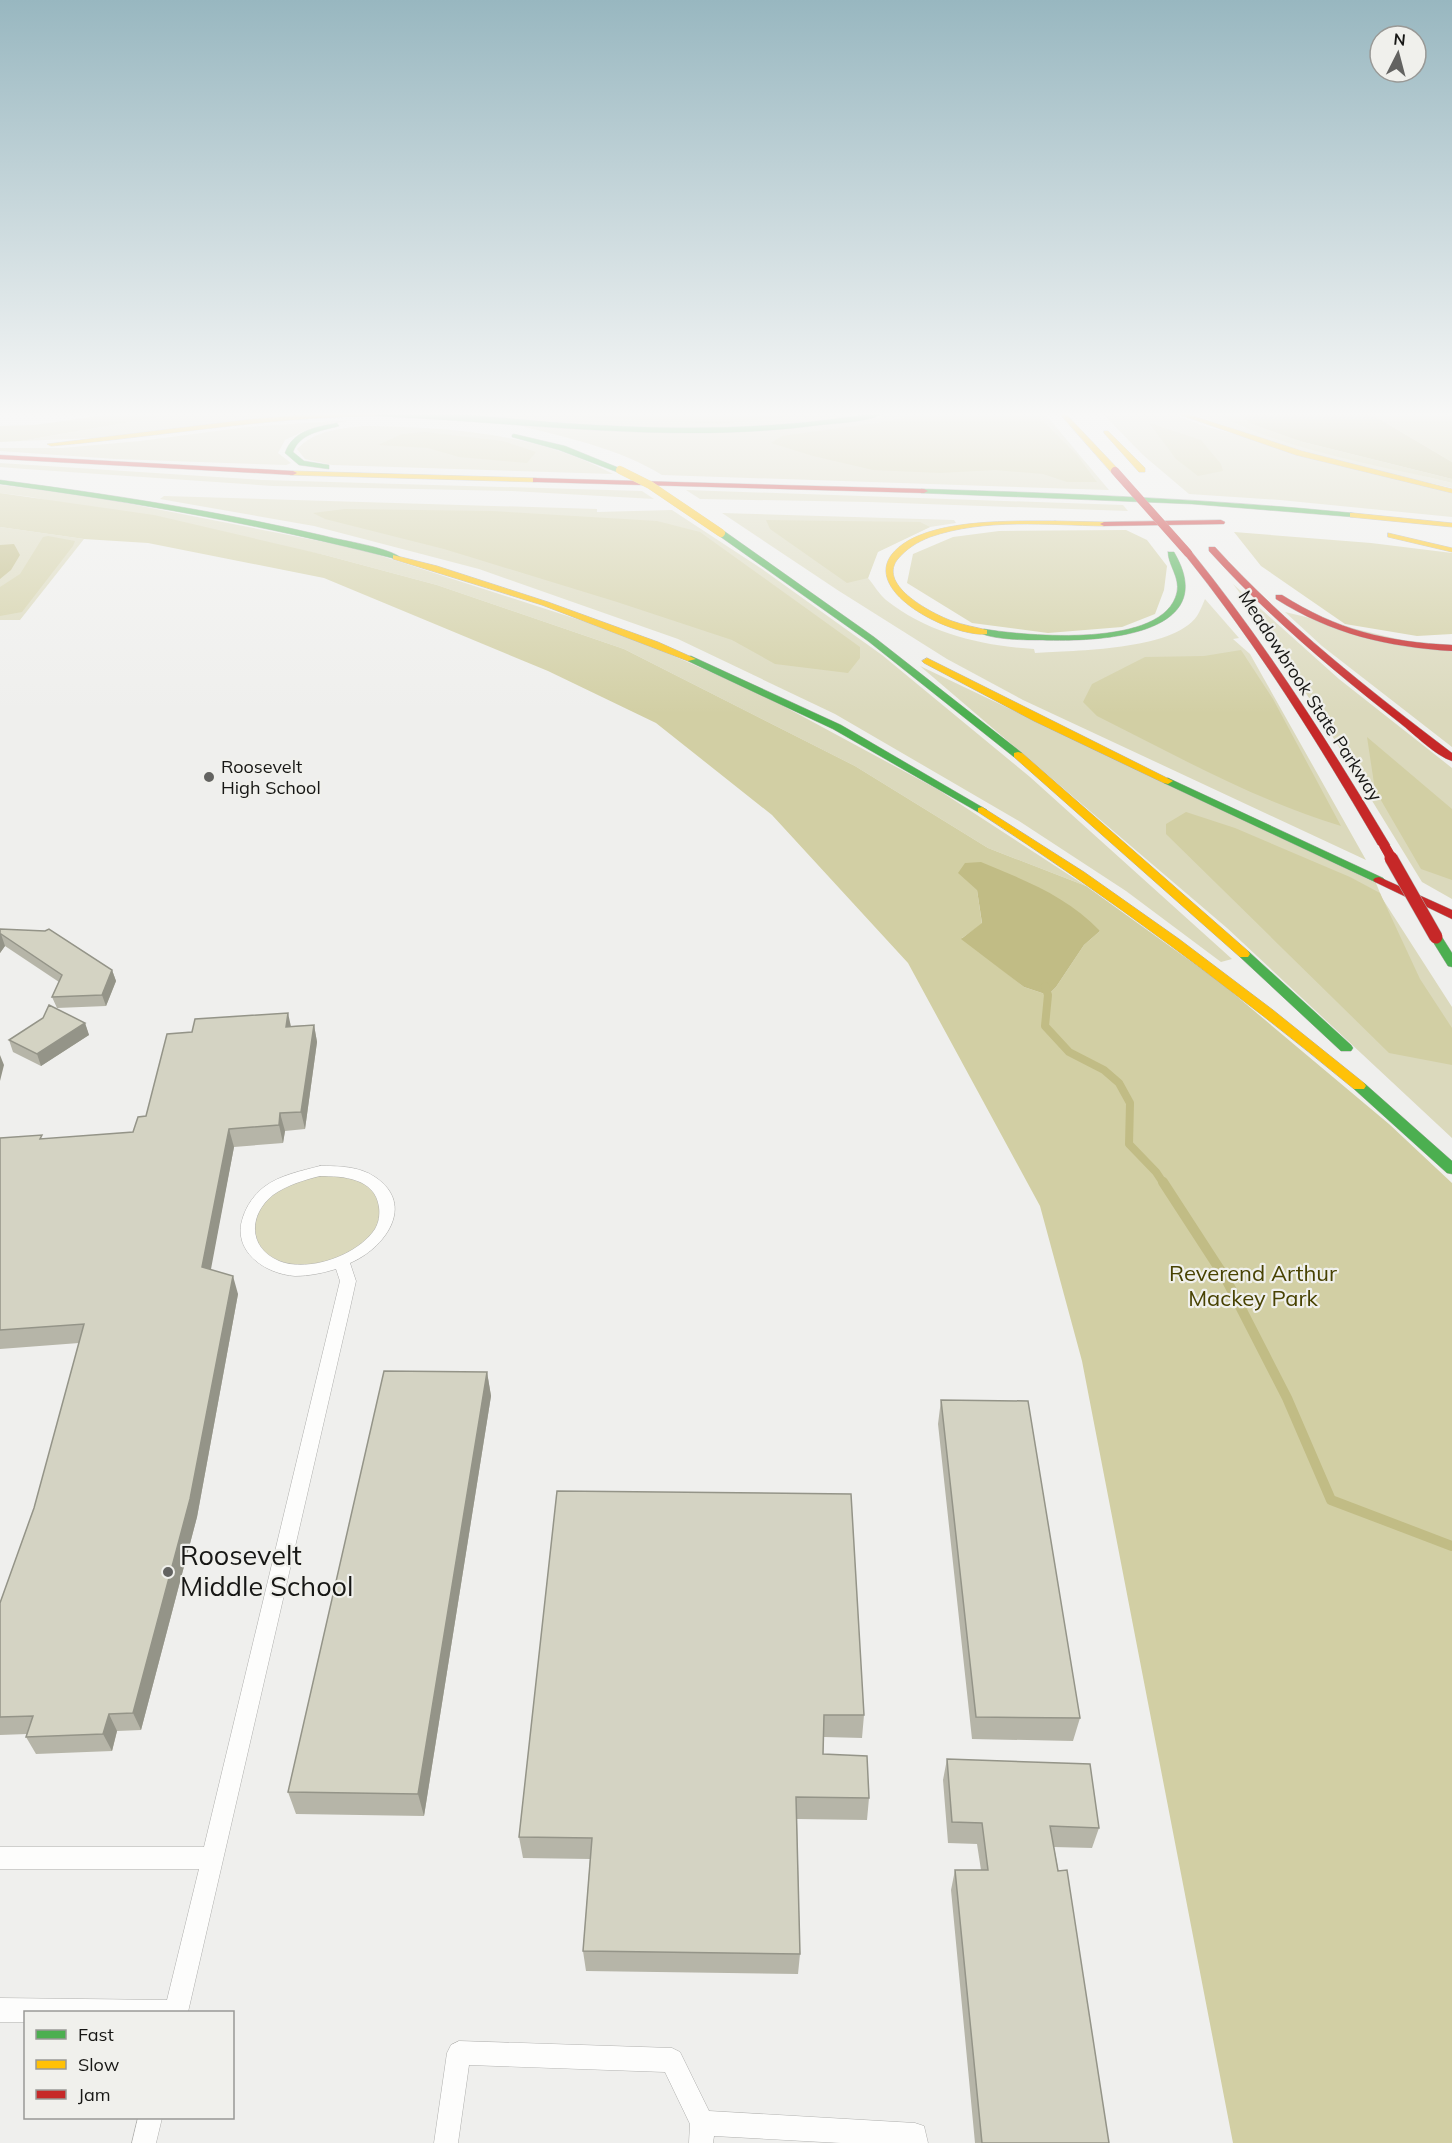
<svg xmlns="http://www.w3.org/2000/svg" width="1452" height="2143" viewBox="0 0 1452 2143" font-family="Mulish,sans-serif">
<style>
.green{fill:#dbd9bc}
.forest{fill:#d2cfa4;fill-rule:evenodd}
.water{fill:#c1bc85}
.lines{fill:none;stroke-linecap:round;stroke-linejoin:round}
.stream-far1{stroke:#c1bc85;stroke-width:8}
.stream{stroke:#c1bc85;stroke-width:10}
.lane-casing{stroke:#afafad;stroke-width:1}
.fast-casing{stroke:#afafad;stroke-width:1}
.slow-casing{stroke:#afafad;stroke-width:1}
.jam-casing{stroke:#afafad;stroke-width:1}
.lane{fill:#fdfdfc;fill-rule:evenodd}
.fast{fill:#4caf50;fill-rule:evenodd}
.slow{fill:#ffc107;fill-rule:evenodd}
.jam{fill:#c62828;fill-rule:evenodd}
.slow-bridge-casing{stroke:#afafad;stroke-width:8;stroke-linecap:butt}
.jam-bridge-far2-casing{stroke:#afafad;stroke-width:8;stroke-linecap:butt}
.jam-bridge-far1-casing{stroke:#afafad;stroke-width:10;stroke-linecap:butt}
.jam-bridge-casing{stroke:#afafad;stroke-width:14;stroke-linecap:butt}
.slow-bridge{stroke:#ffc107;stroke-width:8}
.jam-bridge-far2{stroke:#c62828;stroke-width:8}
.jam-bridge-far1{stroke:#c62828;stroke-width:10}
.jam-bridge{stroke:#c62828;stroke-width:13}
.wall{fill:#b6b5a8}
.shaded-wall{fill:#949488}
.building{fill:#d4d3c3;stroke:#949488;stroke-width:1.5}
.poi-dot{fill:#636361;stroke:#f0f0ec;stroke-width:2}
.labels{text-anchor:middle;stroke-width:4.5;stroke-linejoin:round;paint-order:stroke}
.far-street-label{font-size:18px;fill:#171715;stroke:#f0f0ec}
.far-poi-label{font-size:18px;fill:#171715;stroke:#f0f0ec;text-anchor:start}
.park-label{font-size:22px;fill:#484202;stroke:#f0f0ec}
.near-poi-label{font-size:27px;fill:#171715;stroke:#f0f0ec;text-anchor:start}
</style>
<rect width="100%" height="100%" fill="#efefed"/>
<path class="green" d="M222,414H339L279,416L95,438L21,441L165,416Z
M405,414H521L614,418L865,414C714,443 557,418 405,414Z
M892,414H1045L1109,490L662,475C620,449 569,438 521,426L696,433L867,420Z
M1103,414H1173L1204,426L1452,493V517L1280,500L1189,494L1143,455Z
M1194,414H1215L1240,426L1305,447L1452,483V488C1365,468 1276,447 1194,414Z
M351,420L304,431L285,440L278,453L291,463L286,465L115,459L0,451V448H62L140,441L247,427Z
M364,426C447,427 538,433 613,474L332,465L305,459L297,449C316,430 338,429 364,426Z
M0,463L263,480L642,491L654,499L512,491L273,486L25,469L0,467Z
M0,485L85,495L360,549L623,634L761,694L937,789L1086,886L988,848L855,766L624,649L437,585L325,555L31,497L0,493Z
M686,490L1123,505L1128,511L869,502L700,499Z
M164,496L597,509V512L672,510L762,569L882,655L1030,777L1232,959L1221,962L1126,891L1019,821L835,714L678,639L479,569L314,526L160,499Z
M722,513L954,520L956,523L930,527L877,552L868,578C874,585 879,594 886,600C927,633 983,646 1034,649L1035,653C1075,650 1172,651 1197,616C1200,611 1203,604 1205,599L1239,638L1233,639L1250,654L1366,860L1023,700L947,659L839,591Z
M0,527L84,539L20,620H0Z
M1233,584L1339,679L1452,768V899L1422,882L1264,625Z
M1285,612L1452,652V747L1322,646Z
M920,666L1376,883L1382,898L1452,1007V1138L1227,928Z
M343,1171L378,1186L388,1216L368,1248L301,1270L261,1258L250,1213L261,1198L298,1176Z"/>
<path class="forest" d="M112,414H222L165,416L21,441L0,442V426L34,425Z
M521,414H816L719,424Z
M920,414H1036L1077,455L1097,482H1067L1043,474L995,470L940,473L873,470L813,456L771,443L782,436L883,422Z
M1215,414H1238L1303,442L1452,479V483C1373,464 1288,451 1215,414Z
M1371,414H1452V462Z
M1149,423L1201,440L1221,464L1223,471L1198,476L1176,459Z
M425,432L503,441L536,452L527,463L459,457L428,448L378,445L402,434Z
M0,493L154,515L325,555L437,585L624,649L855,766L988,848L1086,886L1221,983L1389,1124L1452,1183V2143H1233L1082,1361L1040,1206L908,963L772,815L656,723L548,671L324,578L148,543L84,539L0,527ZM977,890L1100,931L1084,945L1056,987L1048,995L1024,987L962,938L982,924Z
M345,509L492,511L657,521L700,532L860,647V658L848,673L775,664L732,640L617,602L444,549L325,519L313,513Z
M766,520L920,522L930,527L878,552L868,578L847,583L770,529Z
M1126,530L1147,540L1167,566L1164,590L1155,614L1122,627L1048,633L972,623L907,583L913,554L953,537L999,531Z
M1234,532L1371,543L1452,553V634L1417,636L1345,624L1261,566Z
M48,536L75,541L73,546L22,612L0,616V587L20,574L43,537Z
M1241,650L1273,699L1341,826C1255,800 1177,756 1097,716L1083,702L1092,684L1145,657L1204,656Z
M1367,737L1452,809V880L1421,869L1375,790Z
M1186,812L1235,828L1350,877L1380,893L1420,979L1452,1028V1065L1389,1053L1166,834V824Z"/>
<path class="water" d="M1238,414H1371L1452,462V479L1303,442L1250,423Z
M14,544L20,555L11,570L0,579V545Z
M981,862C1024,880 1067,896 1100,931L1084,945L1056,987L1048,995L1024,987L961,939L982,923L977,890L958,873L965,863Z"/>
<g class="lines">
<path class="stream-far1" d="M1045,986L1048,995L1045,1026L1069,1052L1104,1070L1119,1083L1130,1103L1129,1144L1156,1172L1164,1184"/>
<path class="stream" d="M1163,1182L1226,1279L1287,1398L1331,1500L1452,1546"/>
<defs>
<path id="lane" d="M320,1166C338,1166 359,1166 375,1177C417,1205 384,1249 350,1263L356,1281L350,1308L188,2012H26V2022H0V1998L167,2000L199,1869H0V1847H204L340,1281L336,1269C323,1273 309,1276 295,1276C265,1274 231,1251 243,1217C247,1205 254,1195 264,1187C280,1175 301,1171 320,1166ZM320,1176C343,1176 375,1178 379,1207C380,1215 379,1222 375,1229C358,1255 309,1273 279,1261C248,1248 248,1215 273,1195C287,1185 304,1180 320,1176Z
M459,2041L672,2048L680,2052L709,2111L915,2123L924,2126L928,2143H841L714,2136L713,2143H689L690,2124L665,2072L469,2065L458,2143H434L447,2053L451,2045Z
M138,2118H162L156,2143H132Z"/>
<path id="fast" d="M372,414C433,408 501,419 563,423C670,430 763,431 869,414H882C869,422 837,423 820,425C672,445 523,422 375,416Z
M337,423L339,426C321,431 300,433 293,452L304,461L329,465V469L299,465L285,453C293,430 316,427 337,423Z
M514,434L565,446L624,470L617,472L559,450L512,437V435Z
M0,480C109,494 218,511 325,536C344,541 386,547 400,557L396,559C263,525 136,502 0,484Z
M924,489C1067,493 1210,499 1353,513L1357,515L1353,517L1192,504L921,493V489Z
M718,531H724L874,637L1022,753V757H1014L868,641L718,535Z
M1168,552H1174C1224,637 1095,642 1043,640C1027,640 991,640 979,632L984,629C1026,636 1165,649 1177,592C1180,577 1168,565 1168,552Z
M691,656L841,725L987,810L986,812H978L833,729L688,661V657Z
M1168,778L1383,878L1385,880L1383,882H1375L1164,783L1163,781Z
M1436,933L1440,934L1452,953V967L1448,966L1430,937Z
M1244,950L1248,951L1351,1045L1353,1048L1351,1051H1341L1240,957L1238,954Z
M1359,1082L1364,1083L1452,1161V1174L1447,1173L1354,1089L1352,1086L1354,1083Z"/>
<path id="slow" d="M314,414H378L375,416C266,417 159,437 51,446L47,444L253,419Z
M1060,414H1066L1118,469V473H1112Z
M1178,414H1187L1302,451L1452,489V493L1296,455Z
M1104,431H1108L1145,468V472H1139L1104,433Z
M293,471L536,478L540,480L536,482L290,475L289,473Z
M1353,513L1452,523V527L1350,517V513Z
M1055,521L1104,522L1108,524L1104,526C1048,525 984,518 930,537C917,542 906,549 897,560C878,586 933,614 952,621C963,625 975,627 987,630V634C951,638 845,585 903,544C939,519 1012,521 1055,521Z
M1388,533L1452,548V552L1388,537Z
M393,555L437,566L548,602L658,642L696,659L688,661L542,605L393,559Z
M927,658L1173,781L1168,784L1164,783L1034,721L924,663L922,661Z
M1018,752L1022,753L1248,951L1250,954L1248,957H1240L1014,757V753Z
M982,807L1084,872L1179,939L1273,1010L1364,1083L1366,1086L1364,1089H1354C1234,990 1109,897 978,812V808Z"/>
<path id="jam" d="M0,455L293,471L297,473L293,475L0,459Z
M533,478L924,489L928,491L924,493L536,482H533Z
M1221,520L1225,522L1224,524L1104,526L1100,524L1104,522Z
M1209,547H1215C1286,625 1368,689 1452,753V761C1436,756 1414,734 1400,723C1332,670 1267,615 1209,551Z
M1185,551H1191C1266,644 1329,743 1390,845L1388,847L1384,848L1378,845C1319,744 1258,646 1185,555Z
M1276,595H1282C1337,630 1387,642 1452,645V651C1388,647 1331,634 1276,599Z
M1379,877L1452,910V919L1375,882L1373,880L1375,878Z"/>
</defs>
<use href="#lane" class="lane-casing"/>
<use href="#fast" class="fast-casing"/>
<use href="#slow" class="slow-casing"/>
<use href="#jam" class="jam-casing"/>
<use href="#lane" class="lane"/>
<use href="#fast" class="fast"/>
<use href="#slow" class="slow"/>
<use href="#jam" class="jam"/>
<defs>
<path id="slow-bridge" d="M620,470L650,485L721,533"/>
<path id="jam-bridge-far2" d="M1115,471L1188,553"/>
<path id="jam-bridge-far1" d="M1384,845L1392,859"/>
<path id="jam-bridge" d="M1391,858L1436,937"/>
</defs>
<use href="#slow-bridge" class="slow-bridge-casing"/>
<use href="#jam-bridge-far2" class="jam-bridge-far2-casing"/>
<use href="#jam-bridge-far1" class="jam-bridge-far1-casing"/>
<use href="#jam-bridge" class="jam-bridge-casing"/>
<use href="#slow-bridge" class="slow-bridge"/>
<use href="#jam-bridge-far2" class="jam-bridge-far2"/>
<use href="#jam-bridge-far1" class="jam-bridge-far1"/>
<use href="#jam-bridge" class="jam-bridge"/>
</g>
<path class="wall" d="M0,929L112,970L116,981L106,1006L57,1008L52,997L59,982L5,946L0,953Z
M85,1023L89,1035L41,1066L13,1052L9,1040Z
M314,1025L317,1042L305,1129L285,1131L283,1143L234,1147L210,1270L238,1294L197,1517L141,1730L117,1731L112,1751L36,1754L26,1737L27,1734L0,1735V1603L34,1508L79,1343L0,1349V1138L43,1139L133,1132L146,1116L291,1026Z
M487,1372L491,1396L424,1816L296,1814L288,1792Z
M941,1400L1080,1718L1073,1741L972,1739L938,1424Z
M557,1491L864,1715L862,1738L824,1737L823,1754L869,1798L867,1820L797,1819L800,1954L798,1974L586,1971L583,1951L590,1859L523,1858L519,1837Z
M947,1759L1099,1828L1092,1848L1054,1847L1109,2143H975L951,1890L955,1870H981L977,1844L948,1843L943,1780Z"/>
<path class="shaded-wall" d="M1,934L5,946L0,953V936Z
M112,970L116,981L106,1006L102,995Z
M288,1013L292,1031L286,1027Z
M85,1023L89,1035L41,1066L37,1054Z
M314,1025L317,1042L305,1129L301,1112Z
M0,1055L4,1065L0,1081Z
M280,1113L285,1131L283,1143L279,1125Z
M229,1129L234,1147L208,1285L202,1267Z
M233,1276L238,1294L197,1517L141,1730L133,1713Z
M487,1372L491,1396L424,1816L418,1794Z
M109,1714L117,1731L112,1751L103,1734Z"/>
<path class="building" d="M0,929L45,931L49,929L112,970L102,995L52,997L62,975L1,934L0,936Z
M49,1005L85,1023L37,1054L9,1040L43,1018Z
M288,1013L286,1027L314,1025L301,1112L280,1113L279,1125L229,1129L202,1267L233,1276L190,1499L133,1713L109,1714L103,1734L26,1737L33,1716L0,1717V1603L34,1508L84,1324L0,1330V1138L42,1135L40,1139L133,1132L138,1117L146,1116L167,1034L192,1032L195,1019Z
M384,1371L487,1372L418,1794L288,1792Z
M941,1400L1028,1401L1080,1718L976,1717Z
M557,1491L851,1494L864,1715H824L823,1754L867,1756L869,1798L796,1797L800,1954L583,1951L592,1838L519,1837Z
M947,1759L1090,1764L1099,1828L1050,1826L1058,1871L1067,1870L1109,2143H982L955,1870H988L982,1823L952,1822Z"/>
<linearGradient id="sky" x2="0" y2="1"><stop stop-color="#98b7c0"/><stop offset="0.58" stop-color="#f8f8f7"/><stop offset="1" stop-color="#f8f8f7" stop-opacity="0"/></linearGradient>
<rect width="1452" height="714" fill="url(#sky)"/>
<g class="poi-dot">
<circle cx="209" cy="777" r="6"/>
<circle cx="168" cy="1572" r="6"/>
</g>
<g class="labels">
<g class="far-street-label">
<text transform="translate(1310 696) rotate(57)" y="6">Meadowbrook State Parkway</text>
</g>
<g class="far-poi-label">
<text x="221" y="773">Roosevelt<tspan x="221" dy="21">High School</tspan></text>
</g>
<g class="park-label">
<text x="1253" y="1281">Reverend Arthur<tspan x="1253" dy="25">Mackey Park</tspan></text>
</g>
<g class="near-poi-label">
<text x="180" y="1565">Roosevelt<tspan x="180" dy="31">Middle School</tspan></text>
</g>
</g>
<rect x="24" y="2011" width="210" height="108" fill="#f0f0ec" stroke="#999996" stroke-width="1.5"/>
<rect x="36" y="2030" width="30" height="9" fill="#4caf50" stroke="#999996" stroke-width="1.5"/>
<text x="78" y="2041" font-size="18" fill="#171715">Fast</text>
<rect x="36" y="2060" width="30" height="9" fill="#ffc107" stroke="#999996" stroke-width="1.5"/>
<text x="78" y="2071" font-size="18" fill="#171715">Slow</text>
<rect x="36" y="2090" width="30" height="9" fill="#c62828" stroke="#999996" stroke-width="1.5"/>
<text x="78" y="2101" font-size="18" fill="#171715">Jam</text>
<g transform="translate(1398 54) rotate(6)"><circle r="28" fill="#f0f0ec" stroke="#999996" stroke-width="1.5"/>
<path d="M0-4.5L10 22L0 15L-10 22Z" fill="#636361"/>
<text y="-9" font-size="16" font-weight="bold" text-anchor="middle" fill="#171715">N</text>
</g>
</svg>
